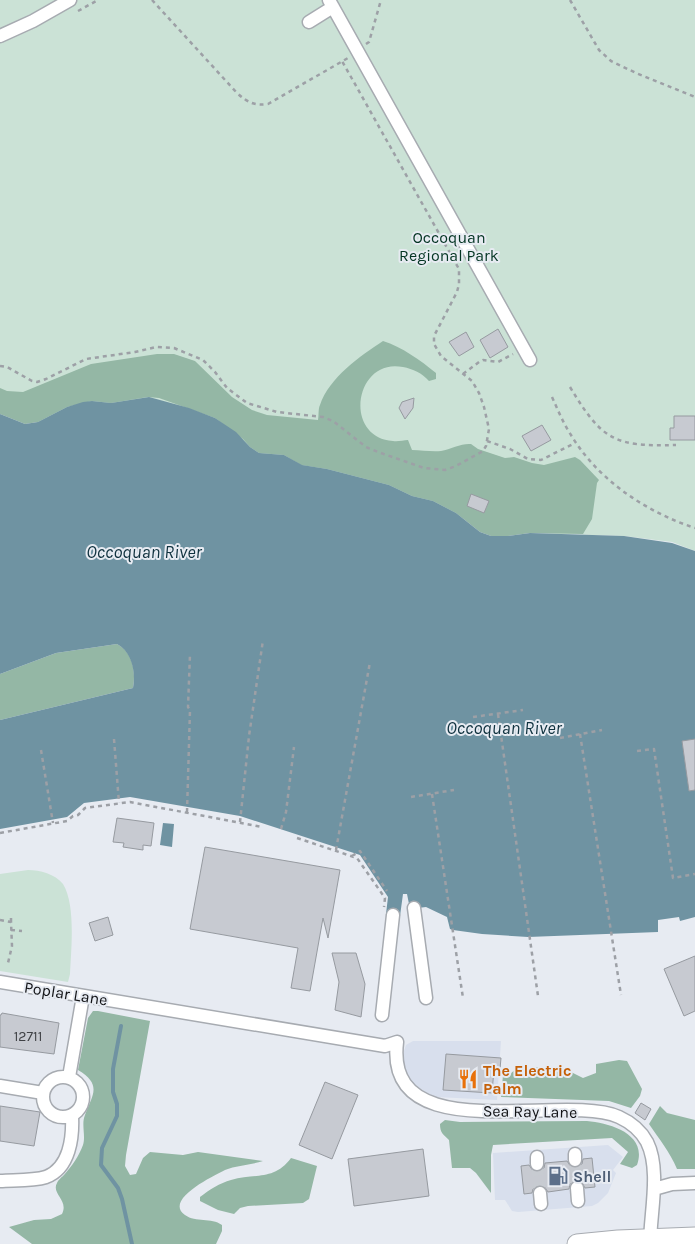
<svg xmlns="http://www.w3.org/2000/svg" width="695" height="1244" viewBox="0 0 695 1244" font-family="Karla,sans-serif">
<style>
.built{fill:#d8dfed}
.green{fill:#cbe2d6}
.forest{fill:#94b7a5}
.water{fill:#6f93a2}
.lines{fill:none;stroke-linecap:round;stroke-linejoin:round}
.stream{stroke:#6f93a2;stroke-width:4}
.building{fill:#c7cad1;stroke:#969aa0}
.minor-tunnel{stroke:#c7cbd1;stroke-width:12;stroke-dasharray:12 6;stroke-linecap:butt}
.minor-casing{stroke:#a7abb1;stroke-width:15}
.highway-casing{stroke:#a7abb1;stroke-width:21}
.path{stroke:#9da0a6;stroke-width:2.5;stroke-dasharray:4 4;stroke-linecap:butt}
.minor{stroke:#fff;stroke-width:12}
.highway{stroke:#fff;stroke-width:19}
.labels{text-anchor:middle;stroke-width:4;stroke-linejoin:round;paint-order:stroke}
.number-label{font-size:14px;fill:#3f4145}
.park-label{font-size:16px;fill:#043523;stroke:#e7ebf2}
.street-label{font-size:16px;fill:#121316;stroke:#e7ebf2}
.food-label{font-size:16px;font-weight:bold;fill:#c56008;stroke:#e7ebf2;text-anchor:start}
.service-label{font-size:16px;font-weight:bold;fill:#4e5e75;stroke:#e7ebf2;text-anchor:start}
.water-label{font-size:18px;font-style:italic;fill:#10323f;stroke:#e7ebf2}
</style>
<rect width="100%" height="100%" fill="#e7ebf2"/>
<path class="built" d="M413,1041H501L497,1100L436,1097L417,1089L406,1076L403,1054L406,1045Z
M608,1145L623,1157L613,1170L616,1173L608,1193L598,1203L592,1206L518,1212L512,1211L505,1200H495L493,1153Z"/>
<path class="green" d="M0,0H695V551L672,542L624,536L530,533L0,414Z
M28,870C40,870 55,874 63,884C76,905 71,950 70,974L68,982L0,971V874Z"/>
<path class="forest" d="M383,341C402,347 420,360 436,373V379L429,381C422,373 413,369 403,367C355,357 342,437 393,441C398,442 403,440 408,440L412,450C422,450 431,452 441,451C451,449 462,443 471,444L478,449L505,458L514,457L532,463L544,465L575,457L580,460L599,480L597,483L592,519L583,534L530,533L508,536H491L480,532L456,513L433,501L412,496L389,485L327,469L301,465L284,455L259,453L250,447L243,439L215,418L159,398L148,397L111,403L92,401L67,407L38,422L25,424L0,414V388L7,391L23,392L91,364L157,354H174L195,361L232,397L252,410L267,415L318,420C319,415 318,409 320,405C329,378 360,356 383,341Z
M117,644C133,652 136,672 133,688L0,720V674L56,653Z
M93,1011H98L150,1021L126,1155L125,1166L130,1175L136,1174L143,1158L150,1152L183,1155L198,1152L263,1161C251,1165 237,1165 225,1170C215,1175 163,1200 185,1215C196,1223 211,1217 222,1225V1231L216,1244H32L9,1227L34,1220L51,1219L62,1214C69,1200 51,1194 57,1183C58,1180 62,1177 64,1175C72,1166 79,1156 83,1145C86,1136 81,1124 85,1115C92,1095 103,1085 78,1070L88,1018Z
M619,1060L627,1061L642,1089L640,1096L631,1108L609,1101L501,1097L503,1075L510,1074L516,1069L541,1067L565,1069L583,1078L596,1073V1064Z
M660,1106L667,1113L695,1120V1169H677C670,1152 659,1139 649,1124Z
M445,1120L460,1122L587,1121C610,1123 648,1134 637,1165L632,1168L620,1164L628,1152L612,1138L493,1145L491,1155V1193L476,1173L470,1168H452L449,1140C443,1134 440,1133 440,1124Z
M291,1158L317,1166L309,1199L303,1203L248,1206L240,1208L234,1214L218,1210L200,1201V1197C209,1190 220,1183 231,1180C255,1173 274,1181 291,1158Z"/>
<path class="water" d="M149,397L189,408L215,418L236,432L250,447L259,453L284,455L302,465L327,469L389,485L412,496L433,501L456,513L480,532L491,536H508L530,533L624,536L672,543L695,551V917L680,921L679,917L658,920V932L528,937L482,934L453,930L450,929L447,917L426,907L410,909L407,894H403L400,916L386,914L388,897L360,855L240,816L130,797L84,803L67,817L0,829V720L133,688C136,672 132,652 117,644L56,653L0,674V414L25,424L38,422L67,407L83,402L92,401L111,403Z
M163,823L174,824L172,847L160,845Z"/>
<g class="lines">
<path class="stream" d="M121,1026L113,1069V1092L117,1104V1116L102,1148L101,1165L118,1188L122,1199L132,1244"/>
</g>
<path class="building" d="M498,329L508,347L490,358L480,340Z
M466,332L474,347L459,356L449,342Z
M414,398L413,408L405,419L399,408L402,402Z
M674,416H695V440H670V428H674Z
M542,425L551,440L531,451L522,436Z
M471,494L489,501L484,513L467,506Z
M695,739V790L689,791L682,741Z
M117,818L154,823L151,846L143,845V850L123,847L124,843L113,842Z
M205,847L340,870L328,938L323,918L310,991L291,988L298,948L190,929Z
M108,917L113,935L95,941L89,923Z
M332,953H356L365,984L361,1017L335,1010L339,982Z
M695,956V1011L684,1016L664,969Z
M2,1013L59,1023L54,1054L0,1047V1015H1Z
M446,1054L501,1058L500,1069H494L492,1093L443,1090Z
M325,1082L358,1095L332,1159L299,1145Z
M641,1103L651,1109L645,1120L635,1113Z
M0,1106L40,1112L34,1146L0,1141Z
M423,1149L429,1196L354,1206L348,1159Z
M592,1158L595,1187L585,1188L581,1181L576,1180L570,1184L569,1189L548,1192L544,1186L539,1185L533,1189L532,1193L524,1194L521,1166L529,1165L533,1171L537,1172L544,1168L545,1163L567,1161L571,1167L575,1168L582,1164L583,1159Z"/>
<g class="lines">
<path class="minor-tunnel" d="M575,1160L577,1188
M537,1164L540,1193"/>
<defs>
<path id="minor" d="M329,0L530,360
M309,22L333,7
M0,36L33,21L70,0
M414,908L426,998
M0,982L385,1046L397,1042
M382,1015L393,915
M397,1042C384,1151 562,1092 619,1117C630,1122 641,1131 647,1142C661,1170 650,1214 650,1244
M43 1097a20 20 0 1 1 40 0a20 20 0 1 1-40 0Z
M69,1077L83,996
M0,1086L43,1093
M575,1154V1160
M537,1157V1164
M0,1181C14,1180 33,1181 46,1177C70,1168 73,1137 72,1116
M577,1188L578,1201
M654,1189L672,1184L695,1183
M540,1193L541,1204"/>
<path id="highway" d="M577,1244L618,1240L695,1237"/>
</defs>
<use href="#minor" class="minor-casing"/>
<use href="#highway" class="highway-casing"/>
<path class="path" d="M152,0L237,93C247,102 254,106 268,104L348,58
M570,0L599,50L611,61L636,73L695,97
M78,11L98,0
M366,44L369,42L381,0
M0,366L7,367L32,381L37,382L46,379L86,359L135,352L156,347L174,348L203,360L215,372L227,388L247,403L277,412L323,417L333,421L366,447L378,452L424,468L445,470L456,466L483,451L486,446L489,429L484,407L479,393L472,381L441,356L434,344V336L457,292L459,284V269L342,61
M463,374L479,362L483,360L498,362L513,354
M570,387C602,440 614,447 676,445
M552,397C558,410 563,423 571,435C598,480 646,512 695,528
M487,441L510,449L528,459L541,460L575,443
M498,714L538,996
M473,717L523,710
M580,734L621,995
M560,738L602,730
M114,739L119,803
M41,750L53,823
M637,751L654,749L673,878L695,874
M432,794L463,998
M411,797L454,790
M187,812L190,710L188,707L190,654
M240,822L249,736L263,640
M281,829L286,812L294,747
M0,833L67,821L73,816L78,815L85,808L130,802L262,827
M297,838L357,858L385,898L384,907
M336,850L370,662
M352,856L360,851L387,891
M0,920L11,922L12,946L8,963
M11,922V915
M11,930L22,931"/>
<use href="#minor" class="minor"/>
<use href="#highway" class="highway"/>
</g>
<defs>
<symbol id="restaurant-bare" viewBox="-9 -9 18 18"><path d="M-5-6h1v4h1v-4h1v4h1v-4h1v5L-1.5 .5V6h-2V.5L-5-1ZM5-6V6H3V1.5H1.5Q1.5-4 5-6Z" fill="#e8710a" stroke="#e7ebf2" stroke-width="2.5" paint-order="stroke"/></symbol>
<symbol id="fuel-bare" viewBox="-9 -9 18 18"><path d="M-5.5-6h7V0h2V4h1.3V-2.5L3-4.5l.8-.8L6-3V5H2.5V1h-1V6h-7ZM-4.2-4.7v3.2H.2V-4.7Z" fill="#5c6f8a" stroke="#e7ebf2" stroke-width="2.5" paint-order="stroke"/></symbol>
</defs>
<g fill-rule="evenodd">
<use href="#restaurant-bare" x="454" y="1065" width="28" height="28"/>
<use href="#fuel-bare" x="544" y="1162" width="28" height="28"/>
</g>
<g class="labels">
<g class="number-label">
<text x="28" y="1041">12711</text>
</g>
<g class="park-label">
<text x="449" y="243">Occoquan<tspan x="449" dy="18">Regional Park</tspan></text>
</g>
<g class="street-label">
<text transform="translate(66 993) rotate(9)" y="6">Poplar Lane</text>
<text transform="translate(530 1111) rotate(1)" y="6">Sea Ray Lane</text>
</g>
<g class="food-label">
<text x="483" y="1076">The Electric<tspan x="483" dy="18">Palm</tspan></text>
</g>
<g class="service-label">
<text x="573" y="1182">Shell</text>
</g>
<g class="water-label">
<text x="144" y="558">Occoquan River</text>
<text x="504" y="734">Occoquan River</text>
</g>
</g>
</svg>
